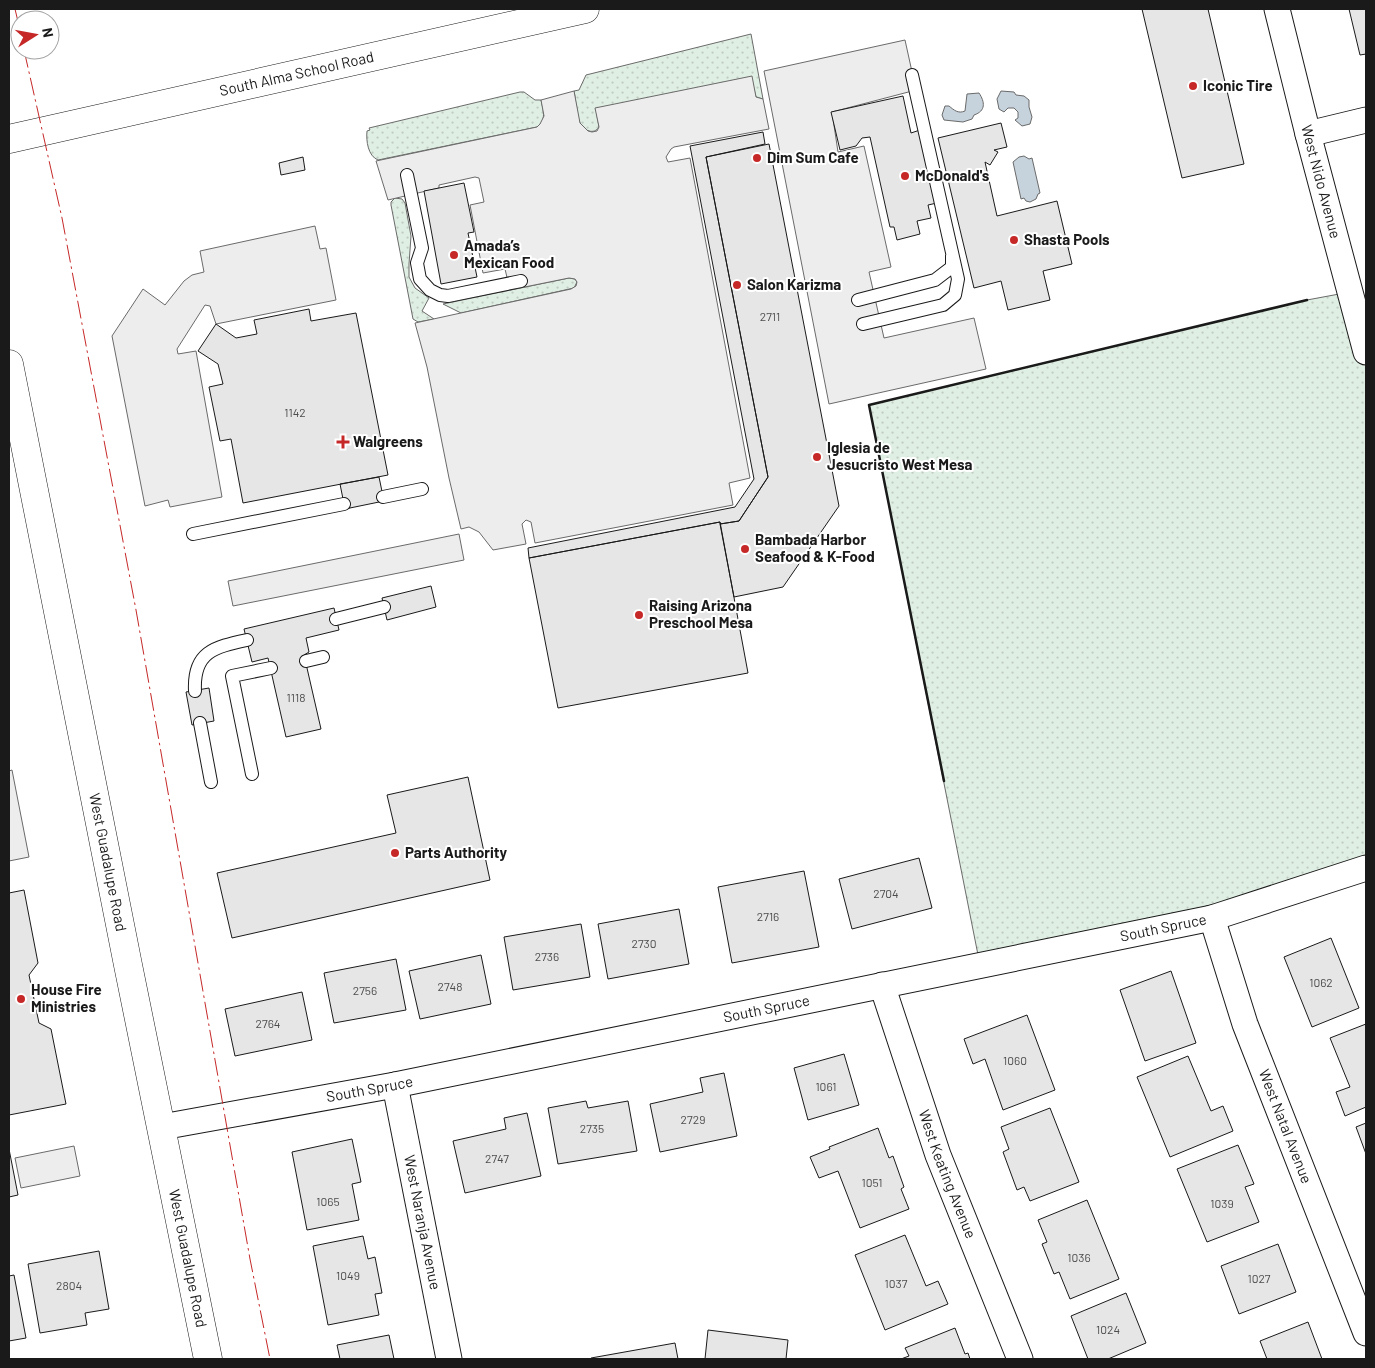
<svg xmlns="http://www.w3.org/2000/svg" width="1375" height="1368" viewBox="0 0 1375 1368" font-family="Barlow,sans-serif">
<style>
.grass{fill:url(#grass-dots);stroke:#6a6a6a}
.parking{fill:#ededed;stroke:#6a6a6a}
.water{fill:#c6d2dc;stroke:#6a6a6a}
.building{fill:#e6e6e6;stroke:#1a1a1a}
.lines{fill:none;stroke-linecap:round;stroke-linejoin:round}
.service-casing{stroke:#1a1a1a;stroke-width:14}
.minor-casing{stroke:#1a1a1a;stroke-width:27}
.secondary-casing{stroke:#1a1a1a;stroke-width:29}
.service{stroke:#fff;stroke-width:12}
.minor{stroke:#fff;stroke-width:25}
.secondary{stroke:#fff;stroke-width:28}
.wall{stroke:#1a1a1a;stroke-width:2.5}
.power{stroke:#c62828;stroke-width:1;stroke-dasharray:18 4 2.5 4;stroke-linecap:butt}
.poi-dot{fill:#c62828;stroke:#fff;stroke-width:2}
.labels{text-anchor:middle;stroke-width:4;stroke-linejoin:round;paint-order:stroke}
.number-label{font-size:12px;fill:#4d4d4d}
.street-label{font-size:15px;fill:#1a1a1a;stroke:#fff}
.poi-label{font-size:15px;font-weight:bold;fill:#1a1a1a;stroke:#fff;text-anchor:start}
</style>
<defs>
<pattern id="grass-dots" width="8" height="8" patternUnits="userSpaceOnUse" patternTransform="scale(1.25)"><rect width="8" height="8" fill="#e0efe3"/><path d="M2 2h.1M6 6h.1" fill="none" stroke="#c0ccc2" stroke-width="1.8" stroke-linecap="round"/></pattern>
</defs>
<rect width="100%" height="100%" fill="#fff"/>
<path class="grass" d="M751,34L763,99L756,97L751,77L596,109L599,127C594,135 584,131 580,123C576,114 576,100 574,91L579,90L586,75Z
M520,92H524L535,100H541C543,110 547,120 537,127L378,160C368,156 366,141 367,131L370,130L369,128Z
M395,198L402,199L405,203L411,236L409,264V277L415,288L429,298L422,311L434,319L418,322L413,319L391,205V202Z
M569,278L575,279L577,282L574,288L461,313L443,304Z
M1350,292L1366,352V868L980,965L869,405L1307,300Z"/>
<path class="parking" d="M905,40L916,90L832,112L838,152L864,146L891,267L869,272L884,338L974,318L986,369L829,404L764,71Z
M752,76L756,97L763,99L769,129L674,147L671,149L666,157L668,162L690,158L750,478L729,483L733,505L535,543L531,522L526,520L522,524L526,544L493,550L479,532L469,527L461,529L449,478L427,367L415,323L571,289L576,286L577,282L575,279L569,278L510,290L505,269L483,273L470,205L484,202L479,178L475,177L439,185V188L388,200L376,161L537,127L540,124L544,116L541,100L574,91L580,123L588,131L592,132L597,131L599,127L595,108Z
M315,226L320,249L326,248L336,300L216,324L210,306L205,305L177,349L178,354L196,351L222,497L170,507L168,500L145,506L112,336L143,289L165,305L184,281L192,275L204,272L200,251Z
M459,534L464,560L233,606L228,581Z
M12,770L29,857L9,861V771Z
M74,1146L80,1176L21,1188L15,1158Z"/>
<path class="water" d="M1001,91L1014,92L1016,95L1024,96L1029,100V107L1032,117L1030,124L1022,126L1015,120L1018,118V112L1014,108H1008L1004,112L999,109L997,99Z
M979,93C985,102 986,111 974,115L972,119L963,122L944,120L942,115L945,106H949C954,110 958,114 965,111L967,94Z
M1024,156L1029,159L1032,158L1040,193L1038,194L1036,199L1030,202L1026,201L1024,198L1021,199L1013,162L1019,157Z"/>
<path class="building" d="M1142,9H1208L1244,164L1182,178Z
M1349,9H1366V54L1360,55Z
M903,96L911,133L920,130L937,203L928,205L931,218L917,221L920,234L897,240L894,227H890L870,137L862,138L856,146L840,150L831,112Z
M1001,123L1007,147L994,150L998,152L990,165L985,162L997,216L1057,201L1072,264L1043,271L1050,300L1008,310L1001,281L974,288L938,138Z
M763,132L765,144L706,157L768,477L739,521L720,524V522L529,558L528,548L735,507L754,479L690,146Z
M769,144L839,506L783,587L734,597L720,524L739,521L768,477L706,157Z
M303,157L305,170L281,175L279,163Z
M464,183L474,232L468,233L477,277L441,284L424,191Z
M309,309L311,321L356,313L388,475L243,503L231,439L220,441L209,387L223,384L218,364L198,351L216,324L236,338L257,334L254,320Z
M379,477L384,501L345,509L340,484Z
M720,522L748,673L558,708L529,558Z
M431,586L436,607L387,620L382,598Z
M334,608L339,630L306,638L309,652L304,655L321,729L286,737L268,658L252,662L244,629Z
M209,688L214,721L192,725L186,692Z
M468,777L490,880L232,938L217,873L396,833L387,795Z
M919,858L932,908L852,929L839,879Z
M804,871L819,947L732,963L718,887Z
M24,890L38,963L29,975L39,1023L51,1029L66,1104L9,1115V893Z
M679,909L689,964L608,979L598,924Z
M581,924L590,977L513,990L504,937Z
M1331,938L1359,1008L1312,1027L1284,957Z
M481,955L491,1004L420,1019L409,971Z
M396,959L406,1010L334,1023L324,973Z
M1171,971L1196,1043L1145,1061L1120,990Z
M302,992L312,1040L235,1056L225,1009Z
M1027,1015L1055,1090L1003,1110L985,1059L973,1064L964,1039Z
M1366,1024V1107L1345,1116L1336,1092L1350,1087L1330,1038Z
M844,1054L859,1105L808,1120L794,1068Z
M1188,1056L1211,1111L1223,1106L1233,1131L1170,1157L1137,1077Z
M724,1073L737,1136L660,1152L650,1104L703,1092L700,1078Z
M586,1101L588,1108L628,1101L637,1151L558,1164L548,1108Z
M1050,1108L1079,1182L1030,1201L1024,1187L1017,1190L1003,1152L1009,1149L1001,1127Z
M527,1113L541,1176L465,1193L453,1141L506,1129L504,1118Z
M1366,1123V1154L1356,1127Z
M878,1128L889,1158L893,1156L904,1187L901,1189L909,1209L860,1228L838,1171L819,1178L810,1157L830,1149L829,1147Z
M352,1139L361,1182L352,1184L359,1220L307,1230L292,1152Z
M1238,1145L1254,1184L1245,1187L1259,1222L1207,1242L1177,1169Z
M9,1149L18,1195L9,1197Z
M1087,1200L1119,1279L1070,1299L1059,1272L1054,1274L1042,1244L1047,1242L1038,1220Z
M905,1235L926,1286L938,1281L948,1304L885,1330L855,1255Z
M363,1236L368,1259L375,1257L382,1293L375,1294L379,1315L328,1325L313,1246Z
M1278,1244L1296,1292L1239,1314L1221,1266Z
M99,1251L109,1309L85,1313L87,1325L40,1333L28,1264Z
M14,1275L26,1338L9,1341V1276Z
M1126,1293L1146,1343L1108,1359H1088L1071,1316Z
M1308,1322L1322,1359H1267L1260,1341Z
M955,1328L965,1354L968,1353L970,1359H901L909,1356L905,1348Z
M708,1330L788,1340L786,1359H705Z
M389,1335L394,1359H340L337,1345Z
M675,1343L678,1359H591V1358Z"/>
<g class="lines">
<defs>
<path id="service" d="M407,175L422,248L417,263L420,279L430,290L440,295L448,296L521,281
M858,300L935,280L952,267V256
M863,324L943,305L955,295L958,279L912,75
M383,497L422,489
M193,534L344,504
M336,619L384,607
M306,661L323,657
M195,691C193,652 214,647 247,640
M200,723L211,782
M252,774L232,676L271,668"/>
<g id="minor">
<path id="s1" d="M1277,9L1308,134L1366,352"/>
<path d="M1308,134L1366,120"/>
<path id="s2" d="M1212,918L1245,1024L1366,1333"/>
<path id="s3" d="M882,985L938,1155L1020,1359"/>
<path id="s4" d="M395,1085L449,1359"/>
<path id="s5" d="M162,1127L395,1085L1212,918L1366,868"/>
</g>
<g id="secondary">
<path id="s6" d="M9,139L585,9"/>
<path id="s7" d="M9,364L128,965L208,1359"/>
</g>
</defs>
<use href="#service" class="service-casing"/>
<use href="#minor" class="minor-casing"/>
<use href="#secondary" class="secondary-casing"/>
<use href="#service" class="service"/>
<use href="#minor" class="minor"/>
<use href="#secondary" class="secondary"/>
<path class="wall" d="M944,781L869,405L1307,300"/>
<path class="power" d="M15,9L20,30
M24,50L62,218L136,610L250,1259L270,1359"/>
</g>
<g class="poi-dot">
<circle cx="1193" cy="86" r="5"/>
<circle cx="757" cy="158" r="5"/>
<circle cx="905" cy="176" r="5"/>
<circle cx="1014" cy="240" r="5"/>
<circle cx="454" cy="255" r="5"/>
<circle cx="737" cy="285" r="5"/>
<path d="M340.5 434.5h5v5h5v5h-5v5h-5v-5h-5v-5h5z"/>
<circle cx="817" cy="457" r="5"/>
<circle cx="745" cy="549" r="5"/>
<circle cx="639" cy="615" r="5"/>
<circle cx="395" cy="853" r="5"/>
<circle cx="21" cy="999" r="5"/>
</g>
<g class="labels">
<g class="number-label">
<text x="770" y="321">2711</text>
<text x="295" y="417">1142</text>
<text x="296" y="702">1118</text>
<text x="886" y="898">2704</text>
<text x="768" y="921">2716</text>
<text x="644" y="948">2730</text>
<text x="547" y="961">2736</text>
<text x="1321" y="987">1062</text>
<text x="450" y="991">2748</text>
<text x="365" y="995">2756</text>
<text x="268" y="1028">2764</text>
<text x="1015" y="1065">1060</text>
<text x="826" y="1091">1061</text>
<text x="693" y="1124">2729</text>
<text x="592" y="1133">2735</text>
<text x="497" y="1163">2747</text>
<text x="872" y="1187">1051</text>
<text x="328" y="1206">1065</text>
<text x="1222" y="1208">1039</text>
<text x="1079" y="1262">1036</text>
<text x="348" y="1280">1049</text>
<text x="1259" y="1283">1027</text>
<text x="896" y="1288">1037</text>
<text x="69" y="1290">2804</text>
<text x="1108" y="1334">1024</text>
</g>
<g class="street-label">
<text dy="5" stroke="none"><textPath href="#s6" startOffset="295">South Alma School Road</textPath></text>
<text dy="5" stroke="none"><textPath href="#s1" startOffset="178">West Nido Avenue</textPath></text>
<text dy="5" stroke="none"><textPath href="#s7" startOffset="508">West Guadalupe Road</textPath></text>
<text dy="5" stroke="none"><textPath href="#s5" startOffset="1021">South Spruce</textPath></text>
<text dy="5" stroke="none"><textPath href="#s5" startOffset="616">South Spruce</textPath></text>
<text dy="5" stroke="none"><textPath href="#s5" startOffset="211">South Spruce</textPath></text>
<text dy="5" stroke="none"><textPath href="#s2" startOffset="221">West Natal Avenue</textPath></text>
<text dy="5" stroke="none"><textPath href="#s3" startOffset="200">West Keating Avenue</textPath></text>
<text dy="5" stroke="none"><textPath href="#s4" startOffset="140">West Naranja Avenue</textPath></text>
<text dy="5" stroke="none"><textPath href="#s7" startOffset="912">West Guadalupe Road</textPath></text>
</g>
<g class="poi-label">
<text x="1203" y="91">Iconic Tire</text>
<text x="767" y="163">Dim Sum Cafe</text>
<text x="915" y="181">McDonald's</text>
<text x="1024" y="245">Shasta Pools</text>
<text x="464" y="251">Amada’s<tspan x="464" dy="17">Mexican Food</tspan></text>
<text x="747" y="290">Salon Karizma</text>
<text x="353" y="447">Walgreens</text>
<text x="827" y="453">Iglesia de<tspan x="827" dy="17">Jesucristo West Mesa</tspan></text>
<text x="755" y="545">Bambada Harbor<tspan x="755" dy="17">Seafood &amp; K-Food</tspan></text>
<text x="649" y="611">Raising Arizona<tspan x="649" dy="17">Preschool Mesa</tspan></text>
<text x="405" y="858">Parts Authority</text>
<text x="31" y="995">House Fire<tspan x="31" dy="17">Ministries</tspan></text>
</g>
</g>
<rect width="1375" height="1368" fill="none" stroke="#1a1a1a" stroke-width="20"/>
<g transform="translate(35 35) rotate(79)"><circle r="24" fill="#ffffff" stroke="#a3a3a3"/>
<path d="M0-4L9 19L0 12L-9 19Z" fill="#c62828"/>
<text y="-8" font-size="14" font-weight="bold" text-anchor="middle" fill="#1a1a1a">N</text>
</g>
</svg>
